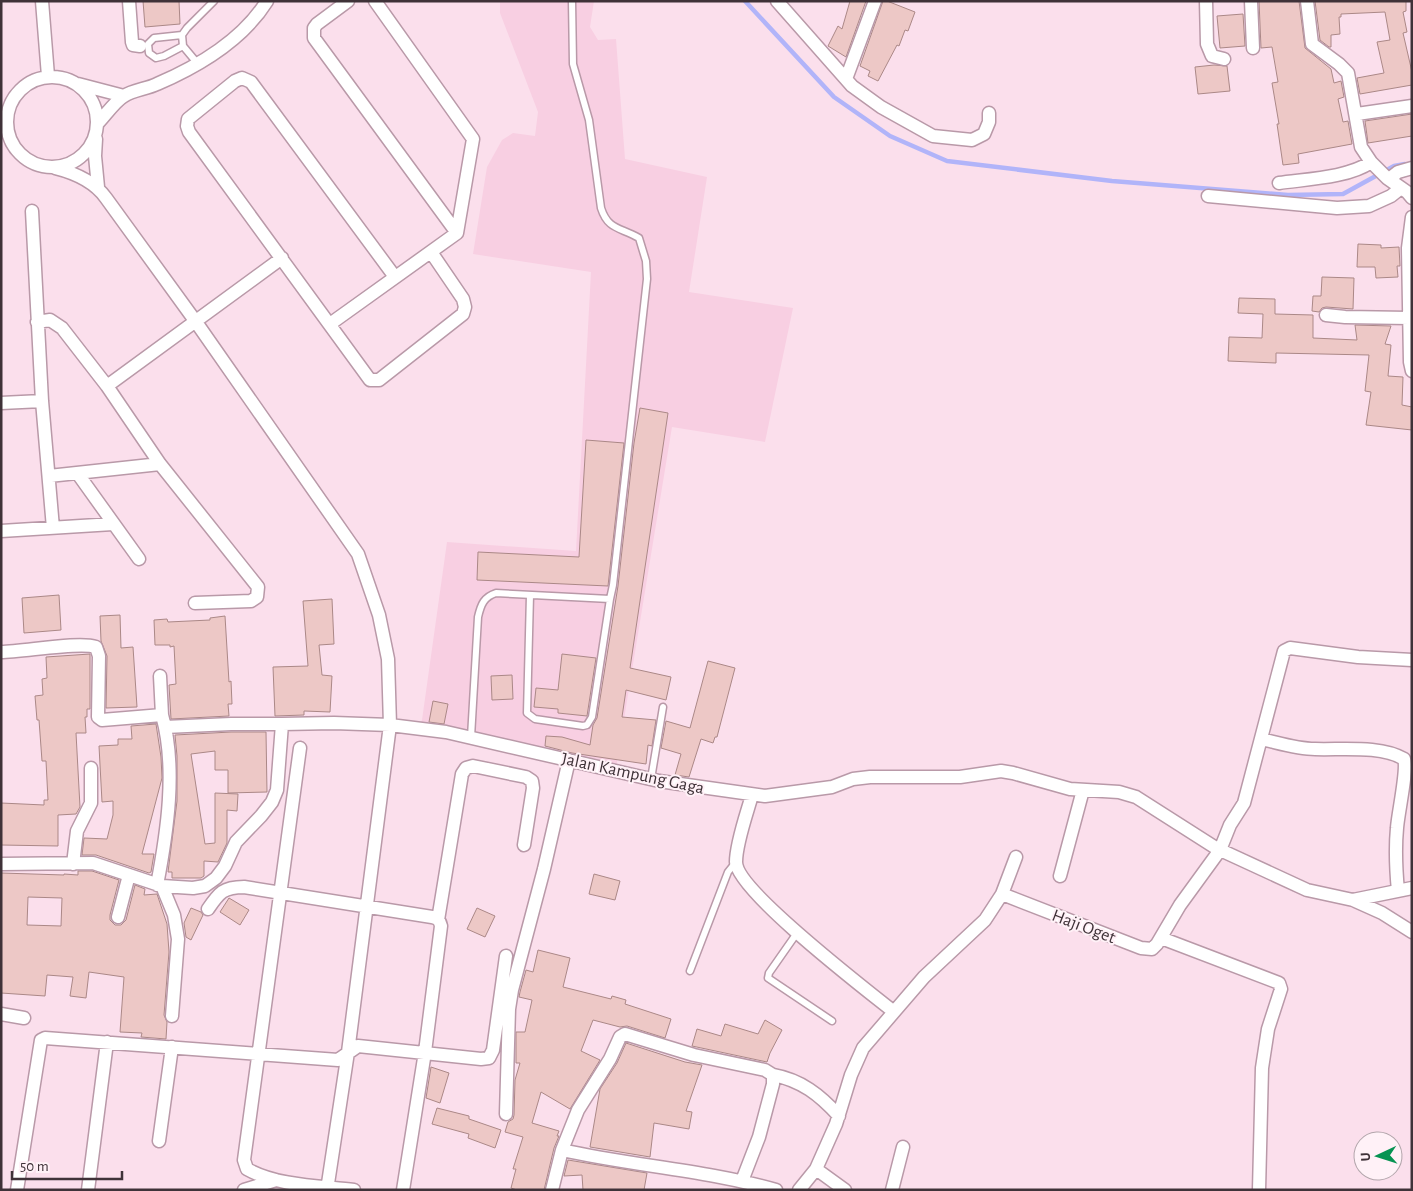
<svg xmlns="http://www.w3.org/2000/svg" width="1413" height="1191" viewBox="0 0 1413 1191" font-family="'Alegreya Sans',sans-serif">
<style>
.built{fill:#f8cfe2}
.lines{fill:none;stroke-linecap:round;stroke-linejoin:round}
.stream{stroke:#b1b4f9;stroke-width:4.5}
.building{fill:#edc8c6;stroke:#ab8887;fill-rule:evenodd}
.service-casing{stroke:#b999a8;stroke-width:9}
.minor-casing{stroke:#b999a8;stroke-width:15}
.service{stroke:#fff;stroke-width:6}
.minor{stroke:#fff;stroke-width:12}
.labels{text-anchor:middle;stroke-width:4;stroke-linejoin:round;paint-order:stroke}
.street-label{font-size:18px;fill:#3f3238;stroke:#fff1f7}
</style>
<rect width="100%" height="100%" fill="#fbdfec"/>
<path class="built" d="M500,1H594L590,27L598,40L616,39L625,159L707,177L689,292L793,308L765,442L672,427L616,768L420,724L422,720L447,542L576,551L591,272L473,254L487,167L502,140L513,133L535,136L538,112L500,13Z"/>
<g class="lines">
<path class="stream" d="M745,1L834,97L890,136L947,161L1112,181L1288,195L1343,194L1394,166L1405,164"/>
</g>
<path class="building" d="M143,1H179L180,24L145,27Z
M850,1H866L846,57L828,46L838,26L842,29Z
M883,1H887L915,12L908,31L905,30L899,46L897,45L878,81L868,76L870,71L860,66Z
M1259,1H1299L1305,48L1331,69L1334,83L1341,81L1344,97L1338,99L1343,122L1348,121L1352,144L1298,154L1299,163L1283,165L1277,124H1279L1272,83L1278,82L1272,47L1261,48Z
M1315,1H1406V11L1403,12L1407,32L1403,33L1412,72V85L1360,94L1357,78L1384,73L1377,42L1390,40L1385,12L1341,14V17H1339L1340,34L1331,35V47H1329L1320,40Z
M1243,14L1245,46L1220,48L1217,16Z
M1214,65L1227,66L1230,91L1198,94L1195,67Z
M1412,114V136L1368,143L1365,121Z
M1358,244L1381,245V248L1399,247L1400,266H1397L1398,277L1376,278L1375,267H1357Z
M1322,277L1354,278L1353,309L1326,307L1322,308L1319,312L1312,311L1313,296H1321Z
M1239,298L1275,299V314L1313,315V338L1357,340L1355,325L1391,326L1385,344L1391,345L1388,376L1403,377L1402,405L1412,407V430L1366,425L1371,392L1365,391L1369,355L1276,353V363L1228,361L1229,337L1262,338L1263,314L1238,313Z
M640,408L668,413L630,668L671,677L666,700L626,690L622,717L656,720L652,746L648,745L646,764L572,753L545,746L546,736L562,737L590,745L593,725L597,718L618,586L634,443Z
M586,440L624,443L608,586L477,580L478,552L579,557Z
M59,595L61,630L24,633L22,598Z
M332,599L334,644L319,645L322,675L332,676L330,712L304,711V715L275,716L273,667L308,666L303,601Z
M120,615L121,648L133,647L137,707L106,708L107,656L101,641L100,616Z
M225,616L229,682L231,681L232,704H228L229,716L171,719L169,685L176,684L174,646L170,647V645H155L154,620L167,619L168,622L210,620V618Z
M90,654V709H87V717H85L86,733H76L80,807L76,814L58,815V846L1,845V803L44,805V800H48L46,761H42L39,720H37L35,696L43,695L42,679L47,678L46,657Z
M562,654L596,658L587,716L558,713V709L534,707L536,688L558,690Z
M708,661L735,668L717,737H715L713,743L701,739L689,777L675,775L681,754L661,748L666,721L690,728Z
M512,675L513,699L492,700L491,676Z
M433,701L448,704L444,724L429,722Z
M156,724L161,757L162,778L142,854H154L151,872L149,873L96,855H82L84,838L107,839L113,815V801L102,802L99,746L118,745V739H132L131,726Z
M231,732H266L267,792L228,793V770H215V751L191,754L205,844L215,843V793L238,794L237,811L227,810V843L218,862L204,861V876L201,878H172V872H168L177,801V756L175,735Z
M78,871H92L119,880L110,915V920L115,925H121L126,920L135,885L145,889L144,895L157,894L167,924L169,952L164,1015L167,1022L166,1039L141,1037L142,1033L120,1032L124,977L89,972L86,998L70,996L73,977L47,975L45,996L1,993V873L64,875V874L78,875ZM28,897L62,898L61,926L27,925Z
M594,874L620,881L615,900L589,894Z
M229,898L249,910L240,925L220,912Z
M191,908L201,912L203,915L191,940L186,937L184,923Z
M477,908L495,916L485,937L467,929Z
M538,950L570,958L563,987L611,999L612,996L626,1000L625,1004L671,1019L665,1038L627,1026L620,1027L593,1020L581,1051L600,1060L570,1109L541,1092L532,1123L559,1131L557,1136H559L554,1148L544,1190H517L511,1188L516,1169H513L523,1137L505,1132L508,1122L513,1119L514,1115L515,1080L520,1063H516V1032H525L532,1000L519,997L520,992L526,970L533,972Z
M765,1020L782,1030L770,1053L767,1062L692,1046L697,1029L721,1036L725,1024L758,1034Z
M626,1043L685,1062L702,1065L686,1111L692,1112L689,1129L654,1123L650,1157L590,1147L600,1089L617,1063Z
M431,1067L449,1073L440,1103L426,1098Z
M437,1108L469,1116V1119L501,1130L495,1148L468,1138L469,1134L432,1124Z
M568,1160L647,1173L644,1190H583L582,1175L564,1176Z"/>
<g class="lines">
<defs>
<path id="service" d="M182,35L154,38L148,44L149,53L156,58L164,56L183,46
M198,64L183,46L182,35L187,28L214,1
M530,595L527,713L535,719L583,726L587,725L592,717L610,599
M471,737L478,617C481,604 484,597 496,593L610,599L613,585L647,279L646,261L639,238C620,227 608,230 601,208L589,120L573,64L572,1
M651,779L663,707
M797,933L769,973L768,978L832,1021
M690,971L728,872L736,862"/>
<path id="minor" d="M42,1L48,76
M129,1L132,42L133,45L140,46
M348,1L317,24L314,28V38L457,233
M777,1L852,86L881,107L933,136L972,140L984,134L989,122V113
M1206,1L1207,44L1212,56L1224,59
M1251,1L1253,48
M1307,1L1312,44L1339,64L1348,73L1361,147L1371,162L1387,178L1407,192L1412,198
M7 122a45 45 0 1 1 90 0a45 45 0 1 1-90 0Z
M846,79L875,1
M78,84L124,96
M1357,114L1412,106
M97,124C105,116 115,101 124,96C133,90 147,89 157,84C199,66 242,41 267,1
M96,139L95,156L98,187
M55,168C75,173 94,181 106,198L196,322L358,554L379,615L388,659L390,725L348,1052L327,1190
M1389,179L1398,172L1412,168
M1279,183C1306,179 1348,178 1371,162
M1208,196L1337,208L1369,206L1391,196L1401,188
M32,211L42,401L53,528
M1412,217L1408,248L1410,362L1412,371
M395,277L251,82L242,78L235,81L188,119L187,126L189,132L370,380H379L463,314L465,307L463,299L431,252
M1326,315L1345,317L1409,318
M37,322L50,320L62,328L107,386L160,464L258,587L257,597L251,601L195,603
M330,324L457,233L473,139L375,1
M107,386L282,258
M1,403L42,401
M78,474L139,559
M49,476L160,464
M1,531L113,524
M1,652C23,652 79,641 96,647L99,656L98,717L102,720L162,715C177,768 167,833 157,885
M160,676L162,715
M165,727L231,724H282
M1261,739C1279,743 1297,749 1315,749C1341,750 1381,745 1404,759C1408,769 1398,813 1397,828C1395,849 1396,870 1398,891
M300,748L244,1160L247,1169C277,1186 320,1186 354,1190
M752,795C747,813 736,843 736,862C736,890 868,991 894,1012
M1,864L93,863L162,886L193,888L205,886L216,878L225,866L236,842L261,816L272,802L277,790L282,724L334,723L390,725L446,732L659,781L765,796L832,787L853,779L870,777H960L1001,771L1013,773L1070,789L1119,792L1136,797L1216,848L1307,890L1353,900L1382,913L1412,932
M73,864L77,831L91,803V768
M1060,876L1083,790
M162,886L174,915L178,939L172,1016
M1002,894L1141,948L1152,949L1157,944L1180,905L1220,850L1230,825L1244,803L1284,651L1290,648L1358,657L1412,660
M1353,900L1412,888
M208,909C219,893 223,887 244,887L432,917C438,918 440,921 441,926L425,1052L403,1190
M118,917L129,875
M438,920L462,774L466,768L473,766L526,777L532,781L533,788L524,845
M1161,938L1279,983L1281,989L1268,1029L1262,1068L1259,1190
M1,1014L24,1018
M773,1075C801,1080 820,1095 839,1116
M506,1114L509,1009L512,990L544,869L569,760
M159,1141L172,1047
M562,1150C633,1166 706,1170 776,1190
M816,1169L845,1190
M17,1190L41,1040L45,1038L338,1060L358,1046L481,1059L489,1058L493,1050L506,956
M88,1190L107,1042
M244,1190L276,1180
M552,1190L562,1150L578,1110L610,1059L620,1037L625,1034L694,1055L765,1070L773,1075V1084L759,1137L742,1181
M799,1190L816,1169L836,1124L851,1075L863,1048L924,977L985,920L1002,894L1016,857
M892,1190L903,1147"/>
</defs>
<use href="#service" class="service-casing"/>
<use href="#minor" class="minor-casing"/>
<use href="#service" class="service"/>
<use href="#minor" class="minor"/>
</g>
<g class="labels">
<g class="street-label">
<text transform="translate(633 773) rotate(12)" y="6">Jalan Kampung Gaga</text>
<text transform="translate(1084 926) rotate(21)" y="6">Haji Oget</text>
</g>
</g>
<rect width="1413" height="1191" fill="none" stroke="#3f3238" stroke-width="5"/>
<g transform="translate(1378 1156) rotate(266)"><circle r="24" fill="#fff1f7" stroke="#b2a5ab"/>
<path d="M0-4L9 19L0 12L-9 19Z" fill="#069352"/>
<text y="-8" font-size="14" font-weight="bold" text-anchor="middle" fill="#3f3238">U</text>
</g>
<path d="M12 1171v8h110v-8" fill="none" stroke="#3f3238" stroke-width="2.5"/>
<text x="20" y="1171" font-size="15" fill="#3f3238" stroke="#fff1f7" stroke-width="4" paint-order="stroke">50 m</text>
</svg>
